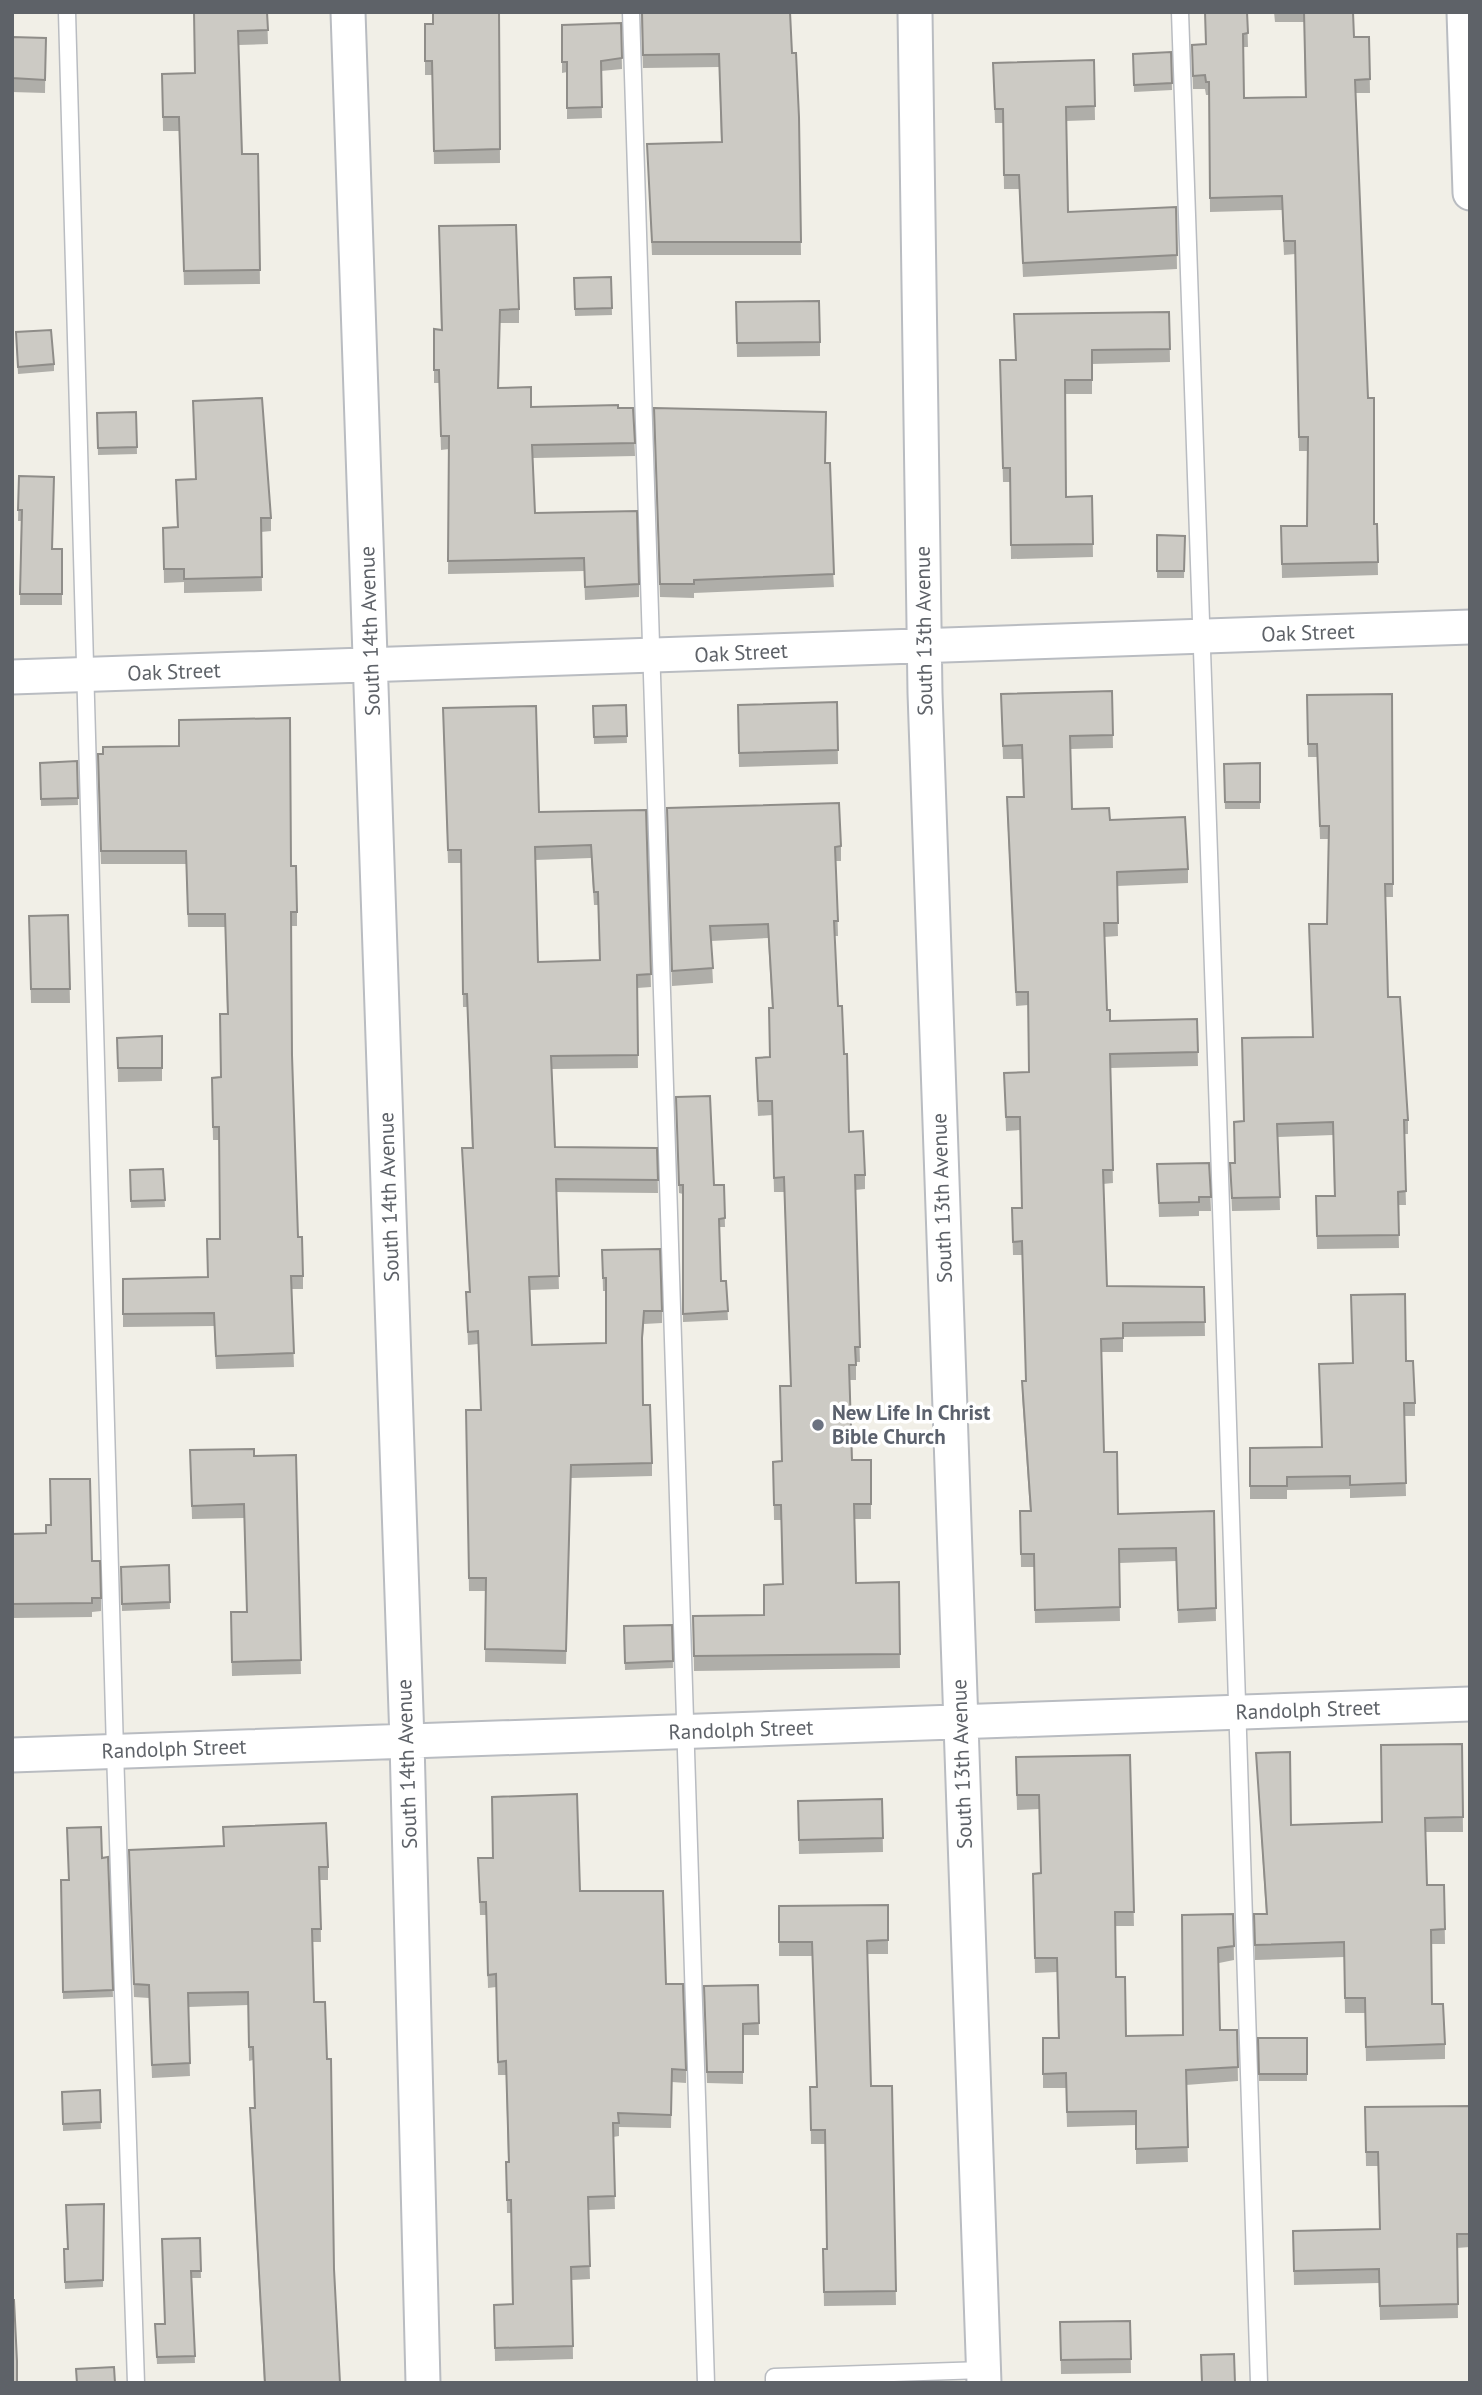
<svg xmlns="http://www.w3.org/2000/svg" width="1482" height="2395" viewBox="0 0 1482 2395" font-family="'PT Sans',sans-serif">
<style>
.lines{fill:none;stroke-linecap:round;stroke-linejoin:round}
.lane-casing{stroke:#b9bcc1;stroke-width:19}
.street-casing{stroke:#b9bcc1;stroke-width:37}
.lane{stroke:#fff;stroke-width:16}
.street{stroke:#fff;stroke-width:33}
.wall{fill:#afaea9;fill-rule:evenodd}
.building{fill:#cccac4;stroke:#8f8d89;stroke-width:2;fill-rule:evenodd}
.worship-dot{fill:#6b7280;stroke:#fff;stroke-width:2.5}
.labels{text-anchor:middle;stroke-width:7;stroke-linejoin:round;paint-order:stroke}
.street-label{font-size:21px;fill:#5e6268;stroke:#fff}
.worship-label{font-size:21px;font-weight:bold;fill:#5b616d;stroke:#fff;text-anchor:start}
</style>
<rect width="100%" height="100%" fill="#f1efe7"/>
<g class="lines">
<defs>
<path id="lane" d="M67,12L115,1751L136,2383
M631,12L706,2383
M1180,12C1211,802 1231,1593 1259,2383
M774,2383V2377L983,2370"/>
<path id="street" d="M348,12L407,1741L423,2383
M915,12L925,693L984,2383
M1464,12L1470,193
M12,677L1470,627
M12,1755L1470,1704"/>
</defs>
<use href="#lane" class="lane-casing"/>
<use href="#street" class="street-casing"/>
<use href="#lane" class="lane"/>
<use href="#street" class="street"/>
</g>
<path class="wall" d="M194,12H267L268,44L238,45L242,154H258L260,284L184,285L179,131H163L162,74L195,73Z
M499,12L500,163L434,164L432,75H425V38L433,24Z
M641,12L792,53L799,117L801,255H652L647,144L721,142L719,67L643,68Z
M1247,12L1248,47H1243L1244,98L1305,97L1304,22H1275L1274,12H1353L1354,37H1369L1370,93H1356L1368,398L1374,524H1377L1378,575L1282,578L1281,526H1307L1308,451H1299L1295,254L1284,255L1282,210L1210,212L1209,95H1206L1205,89H1193L1192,59L1206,44Z
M621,23L622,69L601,71L602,118L567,119V72L562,73V25Z
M12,37L46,38L45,93L12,92Z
M1171,52L1172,90L1134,92L1133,54Z
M1094,60L1095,120L1066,121L1068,212L1176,207L1177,269L1023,277L1019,189H1004L1003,123H995L993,63Z
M439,226L519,309V323H500L499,388L531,407L633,408L635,456L533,458L535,513L639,584V597L585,600L584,571L448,574L449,449L441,450L439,383H434V329L441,330Z
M611,277L612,315L575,316L574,278Z
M736,302L820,342V356L737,357Z
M1169,312L1170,362L1092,364V394H1065L1066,497L1092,496L1093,557L1011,559L1010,482H1003L1000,360H1015Z
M16,339L54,364V371L18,374Z
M136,412L137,454L98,455L97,413Z
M654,421L826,463L834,587L694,593V598L660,597Z
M19,476L52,549H62V605H20L21,521H18Z
M176,480L271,518V531L261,532L262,591L184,593V582L164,583L163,528L177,527Z
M1157,535L1185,536L1184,578H1157Z
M1112,691L1113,748L1070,749L1072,809L1110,820L1188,869V883L1117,886L1118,936L1104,937L1107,1010L1110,1021L1197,1019L1198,1066L1110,1068L1113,1183L1103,1184L1107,1286L1204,1287L1205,1336L1123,1337V1352H1101L1104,1452L1118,1514L1214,1511L1216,1621L1178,1623L1176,1561L1119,1563L1120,1621L1035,1623L1034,1567H1021L1020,1511H1030L1022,1395V1381H1026L1022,1255H1013L1012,1222L1022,1208L1020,1130L1006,1131L1004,1073L1029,1072L1028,1005L1016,1006L1007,811V797H1023L1022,759H1003L1001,694Z
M1392,694L1393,897H1385L1388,997L1408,1120V1134H1404L1406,1205H1398L1399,1248L1317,1249L1316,1196H1334L1333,1135L1278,1137L1280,1210L1232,1211L1230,1163H1235L1313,1037L1327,924L1329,839H1320L1317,757H1308L1307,695Z
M837,702L838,764L739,767L738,705Z
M626,705L627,743L594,744L593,706Z
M443,720L539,812L646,810L651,987L637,988L638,1068L552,1069L555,1147L657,1148L658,1193L556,1192L559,1289L530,1290L532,1345L606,1343V1291H603L602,1250L662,1311V1323L644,1324L642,1348L643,1405L652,1463V1476L571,1478L566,1664L485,1662L486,1591H469L466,1410H481L478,1344L468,1345L466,1292H469L462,1148H472L467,1007H463L461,863H448ZM591,858L594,905H598L599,960L538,962L535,860Z
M77,761L78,805L41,806L40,763Z
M1260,763V809H1225L1224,764Z
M98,767L291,866L297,912V926H291L292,1055L298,1237L303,1276V1289H291L294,1367L216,1369L214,1326L123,1327V1279L208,1277L220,1239L219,1140H213L212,1091L221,1077L227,1014L225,927H188L186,864H101Z
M667,823L841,846V861H836L838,936H834L838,1006L844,1054L849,1132L865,1175V1189L855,1190L860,1362H856V1380H850L852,1460H871V1519H855L856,1583L899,1582L900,1668L694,1671L693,1616L764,1615L782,1584L781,1520H774L773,1462L781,1461L791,1386L784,1192H774L772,1115L758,1116L756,1073L770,1057L772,1008L768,938L711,941L713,983L672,986Z
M68,915L70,1003H31L29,916Z
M162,1036V1081L118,1082L117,1038Z
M676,1097L714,1185H724L725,1227H719L721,1281H726L728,1320L683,1322V1194L679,1193Z
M1209,1163L1211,1211H1199V1216L1159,1217L1157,1164Z
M163,1169L165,1207L131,1208L130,1170Z
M1406,1361L1415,1403V1416H1404L1406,1496L1350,1498V1489L1287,1490V1499H1250V1448L1322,1447Z
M190,1450L254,1456L296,1455L301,1674L232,1676L231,1626L247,1612L244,1518L192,1519Z
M12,1534L92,1561L101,1598V1611L92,1612V1617L12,1618Z
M169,1565L170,1609L122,1611L121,1567Z
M672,1625L673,1668L625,1670L624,1626Z
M1462,1744L1463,1832H1425L1427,1885H1444L1445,1944H1431L1432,2004L1445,2044V2059L1366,2061L1365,2013H1345L1344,1957L1255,1960L1254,1914H1266L1256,1753L1291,1825L1382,1822Z
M1130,1755L1134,1926H1115L1116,1977L1126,2036L1183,2035L1233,1914L1234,1960L1219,1963L1220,2030H1237L1238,2081L1186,2085L1188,2162L1136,2164V2125L1067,2127L1066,2088H1043V2038H1058L1057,1972L1035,1973L1033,1874L1041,1873L1039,1809L1017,1810L1016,1772Z
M882,1799L883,1852L799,1854L798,1801Z
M223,1827L328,1867V1880H320L321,1942H313L314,2002L334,2269L340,2383H264L250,2121V2108H254L253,2060L249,2061L248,2005L188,2007L190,2076L152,2078L149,1998L134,1997L129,1863L223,1846Z
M108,1857L113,1997L63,1999L61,1880H68L102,1858Z
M478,1858L580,1891L666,1984L686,2070V2083L672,2082L671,2128L619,2127V2136L613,2137L615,2209L588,2210L590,2279L572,2280L573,2359L495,2361L494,2305L512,2304L511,2213H507L506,2162H508L506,2075H498L496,1987L488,1988L486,1915H480Z
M888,1905V1954H867L871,2086H892L896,2305L824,2306L823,2249H827L825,2144H811L810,2087H817L812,1956H779V1906Z
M758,1985L759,2035H743V2084L707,2083L704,1986Z
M1258,2038H1307V2081H1259Z
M100,2090L101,2129L63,2131L62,2092Z
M1470,2106V2247L1457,2248L1458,2318L1380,2320L1379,2283L1294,2285L1293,2231L1380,2229L1378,2166H1366L1365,2107Z
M104,2204L103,2287L65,2289L64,2249H67Z
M200,2238L201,2278H192L195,2363L157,2364L155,2324H165Z
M1130,2321L1131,2373L1061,2374L1060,2322Z"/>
<path class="building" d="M194,12H267L268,30L238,31L242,154H258L260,270L184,271L179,117H163L162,74L195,73Z
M433,12H499L500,149L434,151L432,61H425V24H433Z
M642,12H790L792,53H796L799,117L801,242H652L647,144L722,142L719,54L643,55Z
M1205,12H1247L1248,33L1243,34L1244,98L1306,97L1304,12H1353L1354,37H1369L1370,79L1355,80L1368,398H1374V524H1377L1378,562L1282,564L1281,526H1307L1308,437H1299L1295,241H1284L1282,196L1210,198L1209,82H1206L1205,75L1193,76L1192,45L1206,44Z
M621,23L622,58L601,61L602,107L567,108V62H562V25Z
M12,37L46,38L45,80L12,78Z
M1171,52L1172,83L1134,85L1133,54Z
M1094,60L1095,106L1066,107L1068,212L1176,207L1177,255L1023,263L1019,175H1004L1003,109H995L993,63Z
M516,225L519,309L500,310L498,388L531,387V407L618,405V408H633L635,443L532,445L535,513L637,511L639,584L585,587L584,558L448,561L449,436H441L439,370H434V329L442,330L439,226Z
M611,277L612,308L575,309L574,278Z
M819,301L820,342L737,343L736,302Z
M1169,312L1170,349L1092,350V380H1065L1066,497L1092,496L1093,544L1011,545L1010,468H1003L1000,360H1016L1014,314Z
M51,330L54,364L18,367L16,332Z
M262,398L271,518H261L262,577L184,579V569H164L163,528L178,527L176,480L196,479L193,401Z
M654,408L826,412L825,463H830L834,574L694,580V584H660Z
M136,412L137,447L98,448L97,413Z
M19,476L54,477L52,549H62V594H20L22,510H18Z
M1157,535L1185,536L1184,571H1157Z
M1112,691L1113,735L1070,736L1072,809L1109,808L1110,820L1185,817L1188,869L1117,872L1118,923H1104L1107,1010H1110V1021L1197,1019L1198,1052L1110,1054L1113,1170H1103L1107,1286L1204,1287L1205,1322L1123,1323V1338L1101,1339L1104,1452H1117L1118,1514L1214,1511L1216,1608L1178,1610L1176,1548L1119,1549L1120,1607L1035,1610L1034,1554H1021L1020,1511H1031L1022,1381H1026L1022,1241L1013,1242L1012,1208H1022L1020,1117H1006L1004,1073L1029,1072L1028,992H1016L1007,797H1024L1022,745L1003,746L1001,694Z
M1392,694L1393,884H1385L1388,997H1400L1408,1120H1404L1406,1191L1398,1192L1399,1235L1317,1236L1316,1196H1335L1333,1122L1277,1124L1280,1197L1232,1198L1230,1163H1235L1234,1122L1244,1121L1242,1038L1313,1037L1309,924H1327L1329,826H1320L1317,744H1308L1307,695Z
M837,702L838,750L739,753L738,705Z
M626,705L627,736L594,737L593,706Z
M536,706L539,812L646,810L651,974L637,975L638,1055L551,1056L555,1147L657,1148L658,1180L556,1179L559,1276L529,1277L532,1345L606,1343V1278H603L602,1250L660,1249L662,1311H644L642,1338L643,1405H650L652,1463L571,1465L566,1651L485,1649L486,1578H469L466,1410H481L478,1331L468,1332L466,1292H470L462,1148H473L467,994H463L461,850H448L443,708ZM591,845L594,892H598L600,960L538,962L535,847Z
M290,718L291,866H296L297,912H291L292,1055L298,1237H302L303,1276H291L294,1353L216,1356L214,1313L123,1314V1279L208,1277L207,1239H220L219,1127H213L212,1078L221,1077L220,1014H228L225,914H188L186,851H101L98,754H103V747L179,746V720Z
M77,761L78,798L41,799L40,763Z
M1260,763V802H1225L1224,764Z
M839,803L841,846L835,847L838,921H834L838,1006H842L844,1054H847L849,1132L863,1131L865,1175H855L860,1347H855L856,1365H849L852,1460H871V1504H854L856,1583L899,1582L900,1654L694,1656L693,1616L764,1615V1585L783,1584L781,1505H774L773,1462L782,1461L780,1386H791L784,1177L774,1178L772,1101H758L756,1058L770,1057L769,1008H773L768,924L710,926L713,968L672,971L667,808Z
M68,915L70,989H31L29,916Z
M162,1036V1068H118L117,1038Z
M710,1096L714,1185H724L725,1218L719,1219L721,1281H726L728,1311L683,1314V1185H679L676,1097Z
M1209,1163L1211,1197H1199V1202L1159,1203L1157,1164Z
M163,1169L165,1200L131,1201L130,1170Z
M1405,1294L1406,1361H1413L1415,1403H1404L1406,1483L1350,1485V1476L1287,1477V1486H1250V1448L1322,1447L1319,1364L1353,1363L1351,1295Z
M254,1449V1456L296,1455L301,1660L232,1662L231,1612H247L244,1504L192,1506L190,1450Z
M50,1479H90L92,1561H100L101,1598H92V1603L12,1604V1534L46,1533V1525H51Z
M169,1565L170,1602L122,1604L121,1567Z
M672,1625L673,1661L625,1663L624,1626Z
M1462,1744L1463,1817L1425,1818L1427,1885H1444L1445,1929L1431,1930L1432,2004H1443L1445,2044L1366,2047L1365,1998H1345L1344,1942L1255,1945L1254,1914H1267L1256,1753L1290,1752L1291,1825L1382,1822L1381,1745Z
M1130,1755L1134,1912H1115L1116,1977H1125L1126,2036L1183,2035L1182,1915L1233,1914L1234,1946L1218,1948L1220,2030H1237L1238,2067L1186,2070L1188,2147L1136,2149V2111L1067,2112L1066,2073L1043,2074V2038H1059L1057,1958H1035L1033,1874L1041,1873L1039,1795H1017L1016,1757Z
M577,1794L580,1891H663L666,1984H683L686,2070L672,2069L671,2115L618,2113L619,2123H613L615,2196L588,2197L590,2266L571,2267L573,2346L495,2348L494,2305L513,2304L511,2200H507L506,2162H509L506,2061L498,2062L496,1974L488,1975L486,1902H480L478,1858H493L492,1797Z
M882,1799L883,1838L799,1840L798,1801Z
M326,1823L328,1867H319L321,1929H312L314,2002H325L327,2059H331L334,2269L340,2383H265L250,2108H255L253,2047H249L248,1992L188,1993L190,2063L152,2065L149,1985L134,1984L129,1850L224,1846L223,1827Z
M101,1827L102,1858L108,1857L113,1990L63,1992L61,1880H69L67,1828Z
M888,1905V1940L867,1941L871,2086H892L896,2291L824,2292L823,2249H827L825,2130H811L810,2087H817L812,1942H779V1906Z
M758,1985L759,2023L743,2024V2072H707L704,1986Z
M1258,2038H1307V2074H1259Z
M100,2090L101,2122L63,2124L62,2092Z
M1470,2106V2234H1457L1458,2304L1380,2306L1379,2269L1294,2271L1293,2231L1380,2229L1378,2152H1366L1365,2107Z
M104,2204L103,2280L65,2282L64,2249H68L66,2205Z
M200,2238L201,2271H191L195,2356L157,2357L155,2324H165L162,2239Z
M12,2300H14L17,2361V2383H12Z
M1130,2321L1131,2359L1061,2360L1060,2322Z
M1234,2354L1235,2383H1202L1201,2355Z
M114,2367L115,2383H77L76,2369Z"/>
<circle class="worship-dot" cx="818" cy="1425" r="7"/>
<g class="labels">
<g class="street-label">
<text transform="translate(370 631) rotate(-92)" y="7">South 14th Avenue</text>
<text transform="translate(924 631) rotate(-91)" y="7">South 13th Avenue</text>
<text transform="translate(1308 633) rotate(-2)" y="7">Oak Street</text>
<text transform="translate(741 653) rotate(-3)" y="7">Oak Street</text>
<text transform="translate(174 672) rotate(-2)" y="7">Oak Street</text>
<text transform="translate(389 1197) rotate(-92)" y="7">South 14th Avenue</text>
<text transform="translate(942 1198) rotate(-92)" y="7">South 13th Avenue</text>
<text transform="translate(1308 1710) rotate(-2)" y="7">Randolph Street</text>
<text transform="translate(741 1730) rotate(-2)" y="7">Randolph Street</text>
<text transform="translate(174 1749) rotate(-2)" y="7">Randolph Street</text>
<text transform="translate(407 1764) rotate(-92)" y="7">South 14th Avenue</text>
<text transform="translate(962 1764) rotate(-92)" y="7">South 13th Avenue</text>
</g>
<g class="worship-label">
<text x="832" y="1420">New Life In Christ<tspan x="832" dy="24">Bible Church</tspan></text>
</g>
</g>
<rect width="1482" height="2395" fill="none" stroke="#5e6268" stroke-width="28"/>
</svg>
